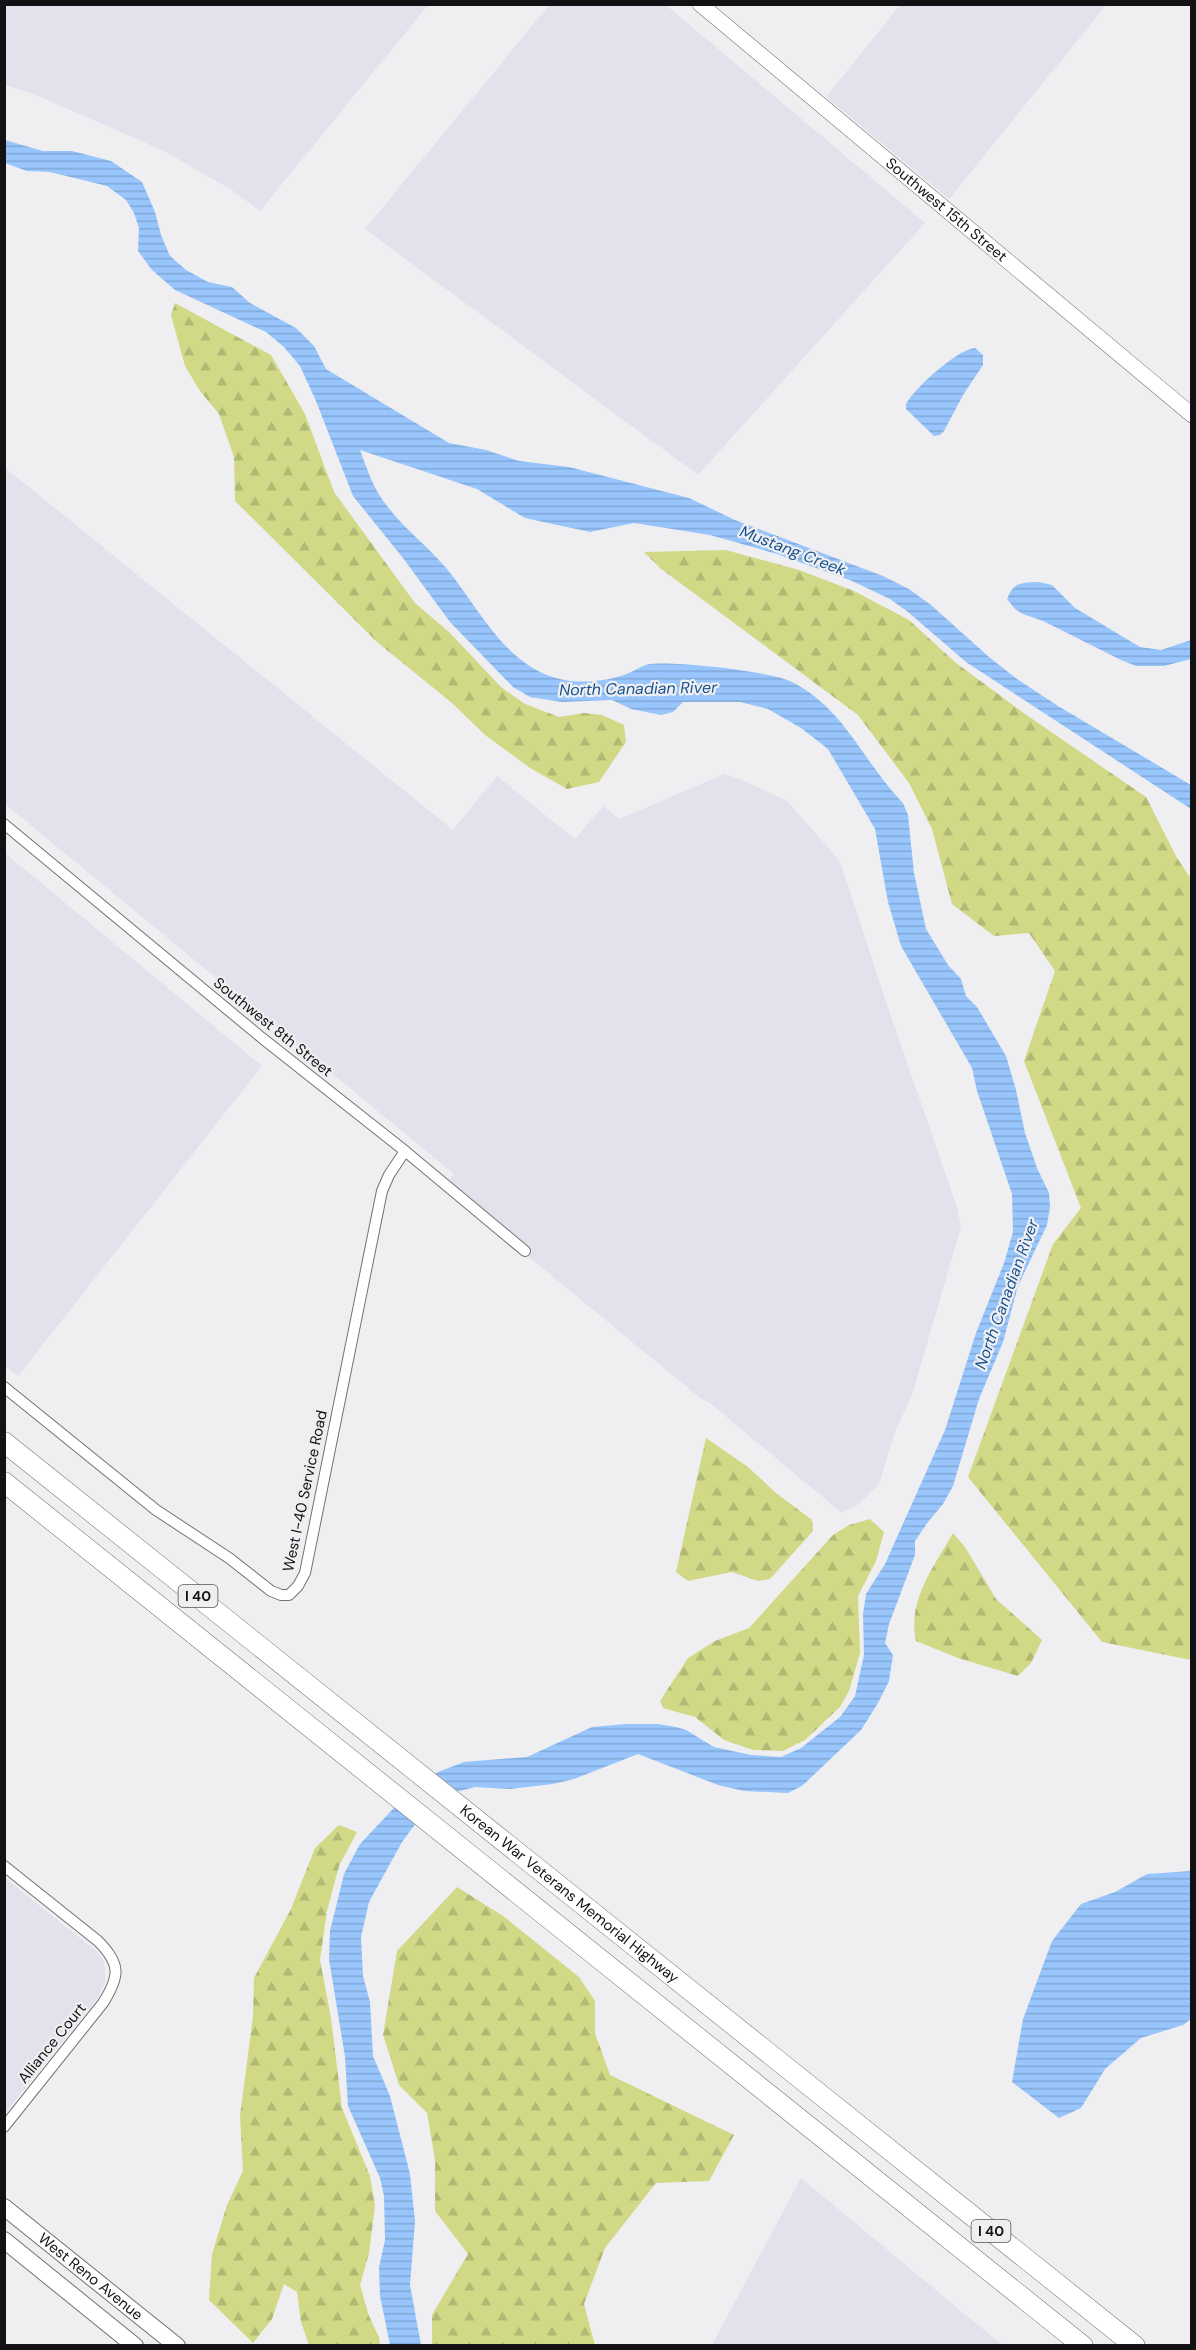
<svg xmlns="http://www.w3.org/2000/svg" width="1196" height="2350" viewBox="0 0 1196 2350" font-family="'DM Sans',sans-serif">
<style>
.built{fill:#e2e1ec}
.forest{fill:url(#forest-firs)}
.water{fill:url(#water-rules)}
.pier{fill:#efeff2}
.lines{fill:none;stroke-linecap:round;stroke-linejoin:round}
.minor-casing{stroke:#727275;stroke-width:12}
.secondary-casing{stroke:#727275;stroke-width:16}
.primary-casing{stroke:#727275;stroke-width:18}
.motorway-casing{stroke:#727275;stroke-width:21}
.minor{stroke:#fff;stroke-width:10}
.secondary{stroke:#fff;stroke-width:15}
.primary{stroke:#fff;stroke-width:16}
.motorway{stroke:#fff;stroke-width:20}
.labels{text-anchor:middle;stroke-width:4.5;stroke-linejoin:round;paint-order:stroke}
.shield{fill:#efeff2;stroke:#545457;stroke-width:1.5}
.shield-label{font-size:14px;font-weight:bold;fill:#121214}
.street-label{font-size:15px;fill:#121214;stroke:#efeff2}
.water-label{font-size:16px;font-style:italic;fill:#18528f;stroke:#efeff2}
</style>
<defs>
<pattern id="forest-firs" width="22" height="20" patternUnits="userSpaceOnUse" patternTransform="scale(1.5)"><rect width="22" height="20" fill="#d1d987"/><path d="M5 1l3.5 6h-7zM16 11l3.5 6h-7z" fill="#b2b974"/></pattern>
<pattern id="water-rules" width="6" height="5" patternUnits="userSpaceOnUse" patternTransform="scale(1.5)"><rect width="6" height="5" fill="#97c5fc"/><path d="M0 2.5h6" fill="none" stroke="#81a8d7"/></pattern>
</defs>
<rect width="100%" height="100%" fill="#efeff2"/>
<path class="built" d="M550,4L666,5L925,223L698,475L365,229Z
M4,5L5,4L428,5L260,211L232,190L164,151L34,94L5,85Z
M900,5V4L1106,5L949,199L826,97Z
M4,467L453,830L497,776L575,839L603,806L619,819L724,774L740,779L787,801L840,861L885,999L957,1207L961,1227L912,1395L894,1434L879,1484L859,1504L842,1513L711,1404L699,1397L444,1187L454,1174L5,804Z
M5,853L262,1066L18,1376L4,1365Z
M5,1878L96,1951L103,1960L105,1970V1982L97,1999L5,2113Z
M801,2178L1002,2345H712Z"/>
<path class="forest" d="M175,303L271,355L305,414L334,492L415,603L449,632L501,687L525,704L559,717L584,713L602,715L624,725L626,742L599,782L567,789L530,768L485,735L452,703L377,642L235,501L234,457L219,414L200,391L185,366L171,315Z
M726,550L799,570L854,591L909,620L956,663L1025,714L1146,797L1177,858L1191,879V1660L1102,1642L968,1477L1053,1244L1081,1208L1024,1061L1055,971L1029,933L994,936L952,904L932,829L909,783L858,715L660,568L644,552Z
M706,1438L748,1467L776,1493L812,1520L813,1531L770,1579L758,1581L732,1572L688,1581L676,1572Z
M870,1519L884,1532L876,1561L858,1596L860,1653L849,1691L840,1707L805,1740L783,1751L753,1750L724,1740L695,1717L663,1708L660,1701L688,1658L715,1641L749,1628L833,1535L849,1525Z
M953,1533L965,1547L996,1599L1042,1640L1031,1663L1018,1676L958,1658L916,1641C907,1600 934,1567 953,1533Z
M339,1825L357,1832L339,1866L327,1911L320,1960L331,2018L342,2108L370,2176L375,2206L369,2253L360,2285L369,2316L379,2337L380,2345H309L301,2322L297,2292L284,2284L272,2319L253,2343L209,2300L212,2254L227,2205L243,2171L240,2116L253,2016L254,1978L291,1909L315,1848Z
M457,1887L503,1916L579,1977L595,2001V2033L610,2075L734,2135L709,2181L656,2183L605,2248L584,2304L595,2345H432V2315L468,2254L435,2211V2160L427,2113L399,2085L383,2035L397,1951Z"/>
<path class="water" d="M5,140L43,151H72L111,161L142,182L155,212L161,235L170,256L186,270L208,282L232,287L250,303L296,328L314,346L326,369L449,443L486,450L519,461L569,467L689,498L735,520L883,576L909,589L931,605L989,657L1017,679L1058,706L1191,785V809L966,662L908,612L890,599L852,581L777,554L710,535L634,523L590,532L525,518L477,489L360,450C366,466 372,485 382,499C400,526 426,544 447,569C482,612 509,674 571,681C589,683 612,680 629,673C636,670 643,665 650,664C675,661 768,671 790,681C844,707 863,762 903,803L908,815L914,873L926,929L948,965L961,979L966,996L977,1007L1006,1056L1016,1090L1025,1133L1037,1168L1049,1193L1050,1207L1047,1225L1018,1286L1003,1342L979,1399L953,1486L943,1504L928,1522L915,1541V1555L889,1624L885,1643L893,1655L889,1681L878,1703L861,1730L802,1786L788,1793L744,1791L718,1785L638,1754L574,1779L553,1784L510,1789L475,1787L452,1793L427,1808L402,1842L369,1902L361,1937L363,1976L370,2002L373,2056L390,2096L410,2174L415,2221L410,2285L421,2345H390L380,2296L379,2267L385,2240L384,2196L380,2178L348,2106L345,2057L329,1959L330,1931L344,1874L360,1844L407,1794L438,1772L464,1762L527,1757L592,1727L626,1724H658L676,1727L686,1730L714,1747L751,1755L781,1757L801,1748L840,1717L855,1696L864,1655L863,1614L866,1594L885,1564L945,1430L976,1333L1004,1263L1013,1232L1012,1194L977,1091L972,1068L901,946L888,902L875,829L828,749L801,728L768,709L740,702H683L673,712L661,715L631,709L612,700L562,702L530,697L513,687L450,622L403,558L353,496L316,401L300,366L284,347L266,332L175,290L152,270L138,251L139,228L134,213L126,200L107,186L50,172L27,171L5,163Z
M975,348L983,355V365L963,395L944,431L940,435L934,436L906,409V404C915,388 956,350 975,348Z
M1039,582L1052,585L1075,608L1140,647L1161,650L1191,640V659L1164,666H1136L1121,660L1043,621L1023,614L1015,609L1007,599C1014,581 1022,583 1039,582Z
M1191,1871V2019L1183,2025L1141,2038L1105,2069L1081,2108L1059,2118L1012,2082L1023,2019L1052,1941L1081,1904L1115,1892L1147,1874Z"/>
<path class="pier" d="M433,1772L460,1793L438,1802L429,1810L405,1792Z"/>
<g class="lines">
<defs>
<path id="minor" d="M4,824L262,1038L405,1151L525,1251
M4,1387L156,1510L229,1558L271,1591L281,1595H289L298,1586L305,1573L382,1191L389,1175L405,1151
M4,1866L98,1941C121,1964 120,1976 103,2003L4,2127"/>
<g id="secondary">
<path id="s1" d="M700,4L1192,415"/>
</g>
<g id="primary">
<path id="s2" d="M4,2207L177,2346"/>
<path d="M4,2240L135,2346"/>
</g>
<g id="motorway">
<path id="s3" d="M4,1442L1135,2346"/>
<path d="M4,1482L1083,2346"/>
</g>
</defs>
<use href="#minor" class="minor-casing"/>
<use href="#secondary" class="secondary-casing"/>
<use href="#primary" class="primary-casing"/>
<use href="#motorway" class="motorway-casing"/>
<use href="#minor" class="minor"/>
<use href="#secondary" class="secondary"/>
<use href="#primary" class="primary"/>
<use href="#motorway" class="motorway"/>
</g>
<g class="labels">
<g class="shield">
<rect x="178.5" y="1585" width="39" height="22" rx="4.5"/>
<rect x="971.5" y="2220" width="39" height="22" rx="4.5"/>
</g>
<g class="shield-label">
<text x="198" y="1601">I 40</text>
<text x="991" y="2236">I 40</text>
</g>
<g class="street-label">
<text dy="5" stroke="none"><textPath href="#s1" startOffset="321">Southwest 15th Street</textPath></text>
<text transform="translate(273 1027) rotate(39)" y="5">Southwest 8th Street</text>
<text transform="translate(305 1491) rotate(-78)" y="5">West I-40 Service Road</text>
<text dy="5" stroke="none"><textPath href="#s3" startOffset="724">Korean War Veterans Memorial Highway</textPath></text>
<text transform="translate(52 2043) rotate(-51)" y="5">Alliance Court</text>
<text dy="5" stroke="none"><textPath href="#s2" startOffset="111">West Reno Avenue</textPath></text>
</g>
<g class="water-label">
<text transform="translate(793 550) rotate(21)" y="6">Mustang Creek</text>
<text transform="translate(638 688) rotate(-1)" y="6">North Canadian River</text>
<text transform="translate(1006 1294) rotate(-70)" y="6">North Canadian River</text>
</g>
</g>
<rect width="1196" height="2350" fill="none" stroke="#121214" stroke-width="12"/>
</svg>
